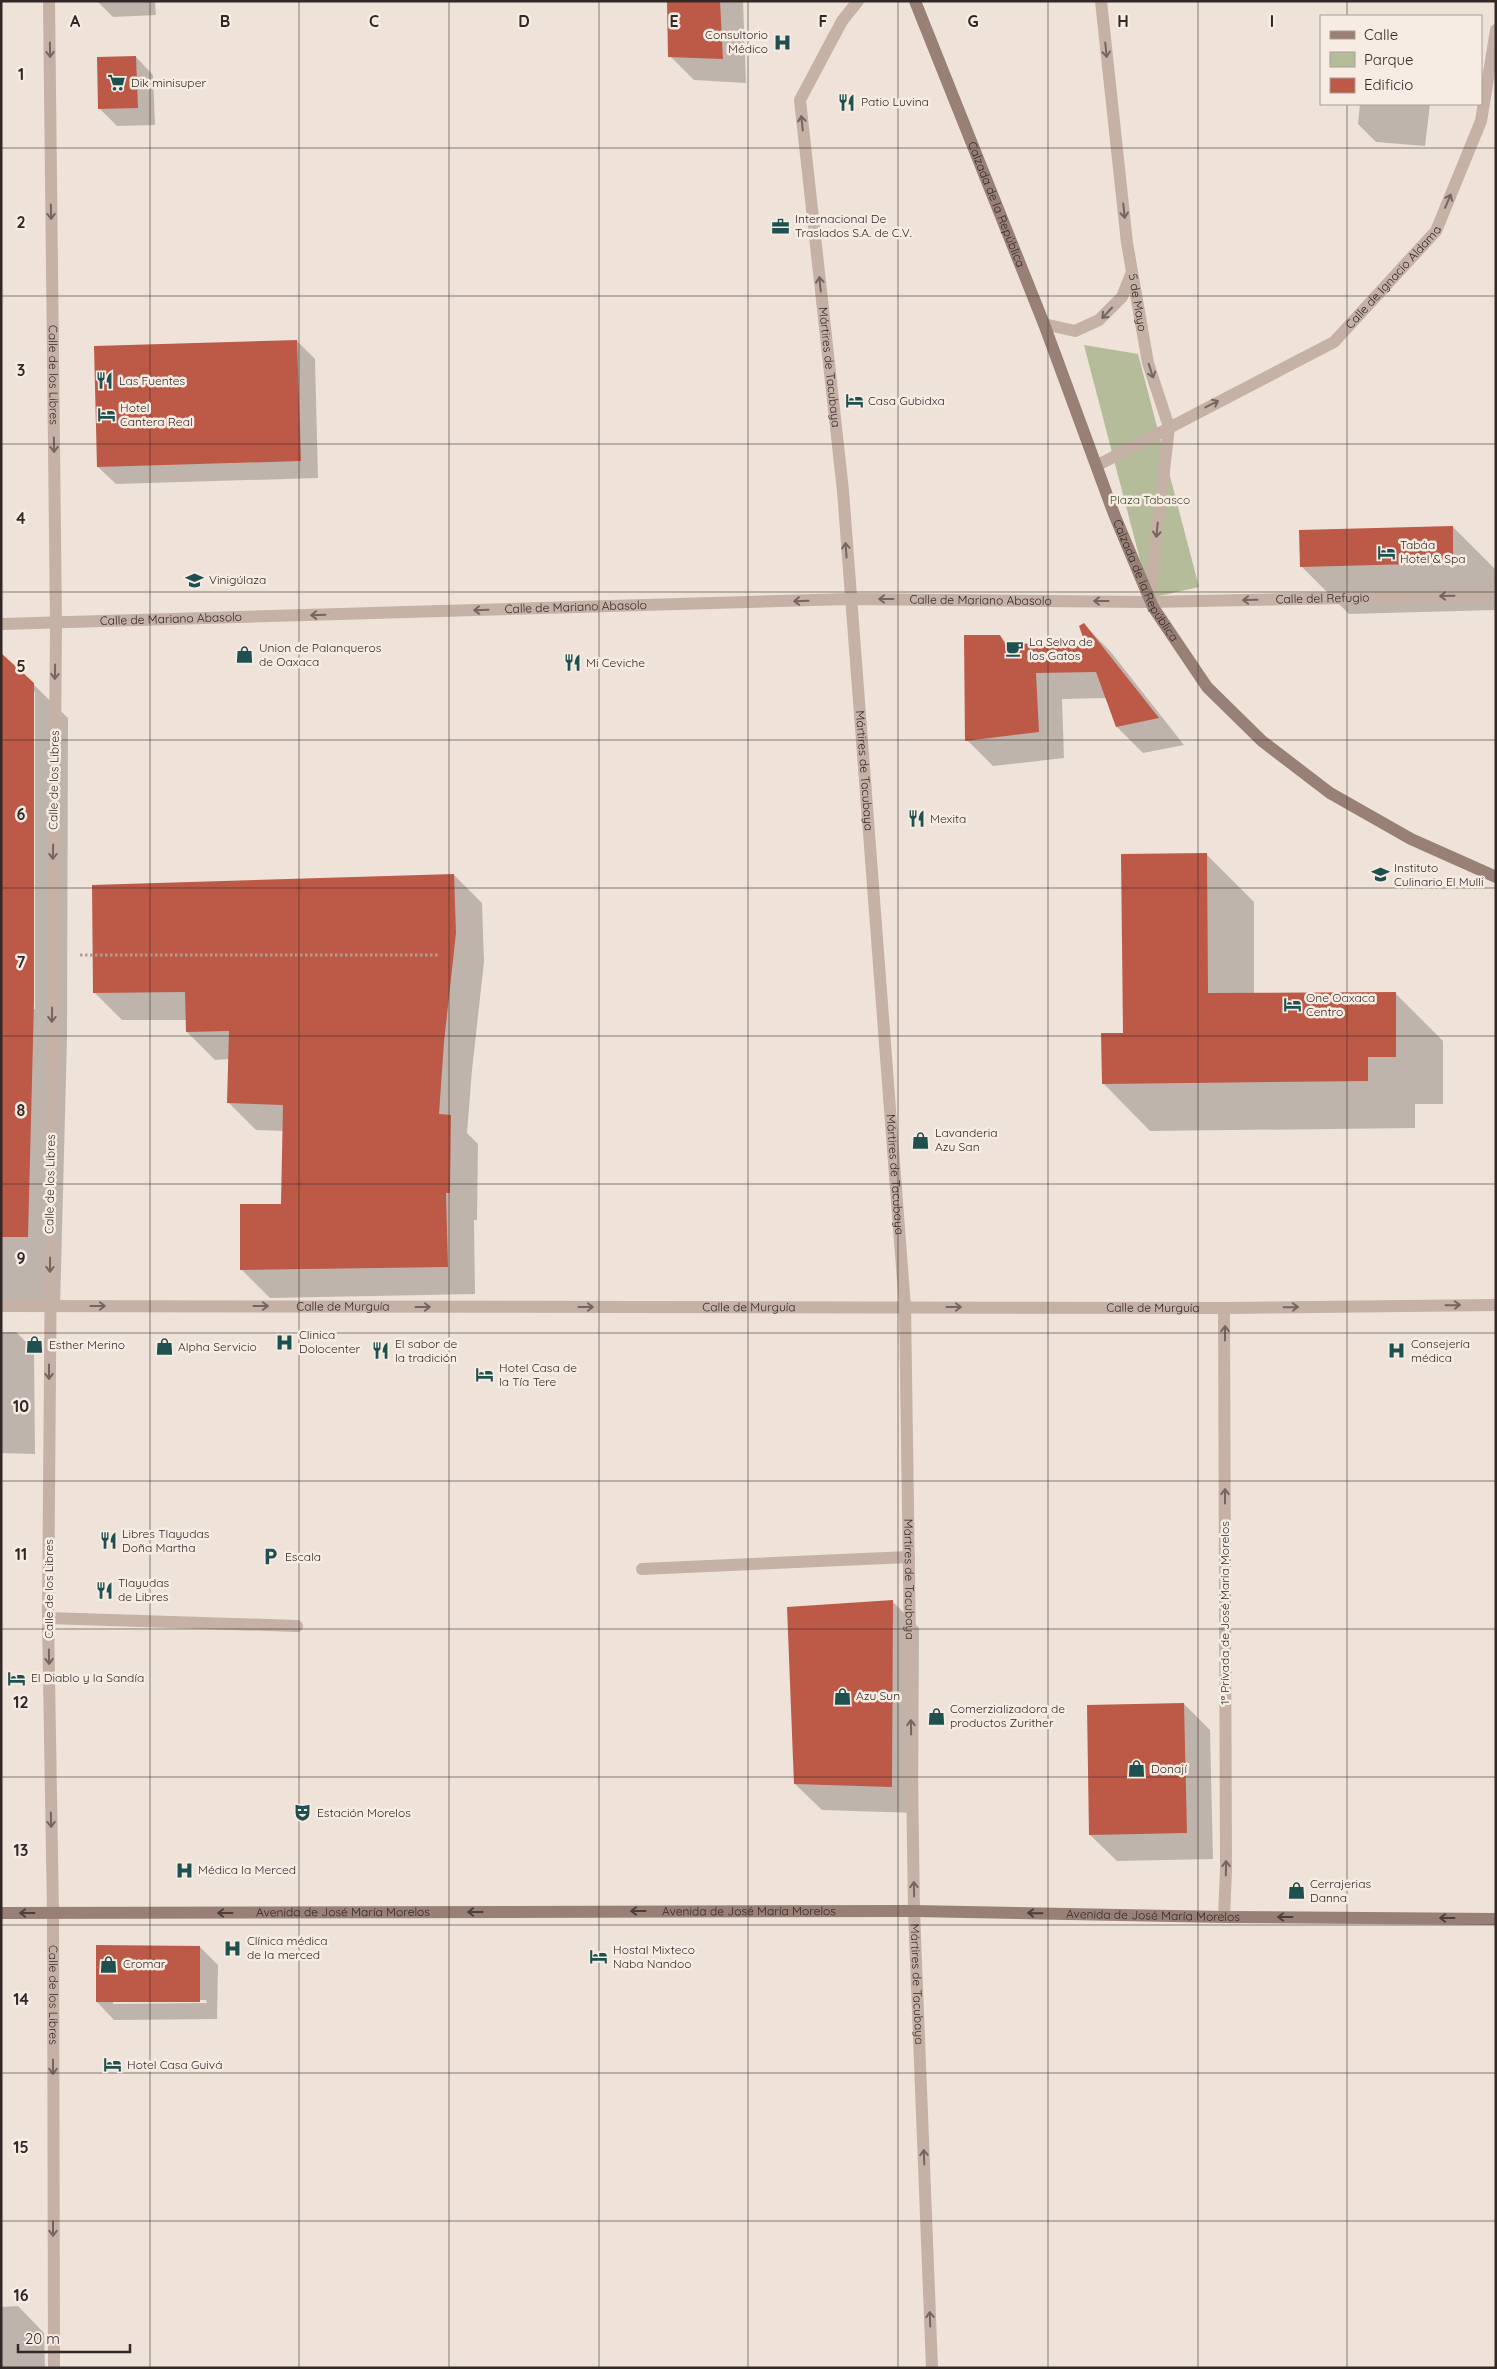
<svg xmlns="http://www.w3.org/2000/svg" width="1497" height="2369" viewBox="0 0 1497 2369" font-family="Quicksand,sans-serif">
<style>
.green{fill:#b4bc99}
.shadow{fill:#0003;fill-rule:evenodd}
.building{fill:#bd5947}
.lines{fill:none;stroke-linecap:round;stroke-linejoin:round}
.path{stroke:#b19b8f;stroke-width:3;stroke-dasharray:2.5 2.5;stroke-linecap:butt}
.minor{stroke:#c5b1a5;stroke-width:12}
.tertiary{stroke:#c5b1a5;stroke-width:12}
.secondary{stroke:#998077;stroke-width:12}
.oneway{stroke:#74665f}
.oneway2{stroke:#4c3e3a}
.grid{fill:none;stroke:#322826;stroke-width:1;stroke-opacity:0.55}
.labels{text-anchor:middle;stroke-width:5;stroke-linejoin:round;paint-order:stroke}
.poi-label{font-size:12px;fill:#322826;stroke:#f7ece3;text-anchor:start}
.street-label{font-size:12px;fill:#322826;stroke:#f7ece3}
.park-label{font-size:12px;fill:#444e2b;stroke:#f7ece3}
.grid-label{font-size:16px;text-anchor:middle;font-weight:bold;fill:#322826;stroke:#f7ece3;stroke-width:5;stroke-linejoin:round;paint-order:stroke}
</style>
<rect width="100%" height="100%" fill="#efe2d8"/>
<path class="green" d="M1084,345L1138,354L1199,587L1150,598Z"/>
<path class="shadow" d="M97,1H155L156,15L113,17Z
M668,1H743L746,83L694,80L670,56Z
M136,57L153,75L155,125L117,126L99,108Z
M1360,104H1430L1425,146L1376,142L1358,124Z
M297,341L315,359L318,478L116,484L98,467Z
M1453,527L1496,570V610L1349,614L1301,566Z
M1084,625L1110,651L1184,745L1143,753L1117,727L1107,698L1062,699L1064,758L993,766L967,740L1000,636L1009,645L1087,644Z
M1,660L33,684L68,718L67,1038L60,1308L1,1307ZM33,692H35V1009H32Z
M1206,854L1254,902V994L1395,993L1443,1041V1104H1415V1128L1150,1131L1103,1083Z
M454,875L482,903L484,962L472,1070L467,1133L478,1144L477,1220H474L475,1294L270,1298L242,1270L283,1205L284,1131L256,1130L228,1102L229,1059L215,1060L187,1032V1020H122L94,992Z
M1,1332H16L34,1350L35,1454L1,1453Z
M893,1602L919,1628L918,1813L822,1810L795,1784Z
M1184,1704L1210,1730L1213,1859L1117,1861L1090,1835Z
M200,1947L218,1965L217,2019L114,2020L97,2002ZM206,2000L207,2003L113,2004V2001Z
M18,2306L44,2333L45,2368H1V2307Z"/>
<path class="building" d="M667,1H720L723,59L668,57Z
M136,56L138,108L98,109L97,57Z
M297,340L301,461L97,467L94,346Z
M1453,526V563L1300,567L1299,530Z
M1084,623L1159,718L1116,727L1096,672L1036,673L1039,732L965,741L964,635H1000L1005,644L1085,643L1079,626Z
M1,653L34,683V1002L28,1237H1Z
M1207,853L1208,993L1396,992V1057H1368V1081L1102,1084L1101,1033H1123L1121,854Z
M454,874L456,933L444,1042L439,1114L451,1115L450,1193H446L448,1267L240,1270V1204H281L283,1105L227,1103L229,1031L186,1032L185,992L93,993L92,885Z
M893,1600L892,1787L794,1784L787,1607Z
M1184,1703L1187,1833L1089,1835L1087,1705Z
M96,1945L200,1946V2002H96Z"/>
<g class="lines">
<path class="path" d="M80,955H439"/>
<g class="minor">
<path id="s1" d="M49,1L56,624L48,1618L53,1913L54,2368"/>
<path id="s2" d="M858,1L842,21L800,100L843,491L905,1307L914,1911L932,2368"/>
<path id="s3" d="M1101,1L1127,243L1148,363L1169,427L1149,601"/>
<path id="s4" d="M1098,465L1334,342L1436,231L1481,121L1496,30"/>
<path d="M1224,1308L1226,1870L1224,1917"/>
<path d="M642,1569L909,1557"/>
<path d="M48,1618L297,1626"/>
</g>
<g class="tertiary">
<path d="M1044,324L1075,331L1099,320L1122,297L1132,272"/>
<path id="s5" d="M1,624L849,599L1149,602L1496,595"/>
<path id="s6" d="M1,1306L1224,1308L1496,1305"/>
</g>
<g class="secondary">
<path id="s7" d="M915,1L1044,324L1114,514L1153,607L1207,687L1262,741L1330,793L1411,839L1496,877"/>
<path id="s8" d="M1,1913L914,1911L1224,1917L1496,1919"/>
</g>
</g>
<defs><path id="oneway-shaft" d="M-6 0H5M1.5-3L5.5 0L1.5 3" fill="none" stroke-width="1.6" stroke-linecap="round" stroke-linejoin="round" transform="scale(1.25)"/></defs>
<g class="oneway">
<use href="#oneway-shaft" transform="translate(50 50) rotate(89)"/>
<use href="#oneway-shaft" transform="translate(1106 50) rotate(84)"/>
<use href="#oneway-shaft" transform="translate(802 123) rotate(-96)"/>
<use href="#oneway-shaft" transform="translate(1448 201) rotate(-67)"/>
<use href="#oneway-shaft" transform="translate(1124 211) rotate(84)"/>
<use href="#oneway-shaft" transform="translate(51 212) rotate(89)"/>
<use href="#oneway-shaft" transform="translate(820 284) rotate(-96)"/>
<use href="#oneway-shaft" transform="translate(1107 313) rotate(133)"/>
<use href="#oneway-shaft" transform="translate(1151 371) rotate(72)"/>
<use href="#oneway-shaft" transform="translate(1212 404) rotate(-27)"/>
<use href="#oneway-shaft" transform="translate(54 445) rotate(89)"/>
<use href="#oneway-shaft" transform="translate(1157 530) rotate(96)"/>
<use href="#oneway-shaft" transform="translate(846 550) rotate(-94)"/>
<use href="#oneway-shaft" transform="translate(1447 596) rotate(179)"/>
<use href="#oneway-shaft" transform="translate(886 599) rotate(-180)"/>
<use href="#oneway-shaft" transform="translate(1250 600) rotate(179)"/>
<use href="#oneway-shaft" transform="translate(801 601) rotate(178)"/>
<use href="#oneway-shaft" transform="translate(1101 601) rotate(-180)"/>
<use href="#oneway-shaft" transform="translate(481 610) rotate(178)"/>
<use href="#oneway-shaft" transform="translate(318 615) rotate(178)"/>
<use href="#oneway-shaft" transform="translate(55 672) rotate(91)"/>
<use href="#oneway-shaft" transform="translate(53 852) rotate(91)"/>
<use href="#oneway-shaft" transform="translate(52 1015) rotate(91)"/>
<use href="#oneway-shaft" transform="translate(50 1265) rotate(91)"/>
<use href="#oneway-shaft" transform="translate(1453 1305) rotate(-1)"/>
<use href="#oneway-shaft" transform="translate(98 1306)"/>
<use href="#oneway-shaft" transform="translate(261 1306)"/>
<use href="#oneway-shaft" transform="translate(423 1307)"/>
<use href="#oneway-shaft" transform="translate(586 1307)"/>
<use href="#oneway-shaft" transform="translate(954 1307)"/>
<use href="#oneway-shaft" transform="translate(1291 1307) rotate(-1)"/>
<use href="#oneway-shaft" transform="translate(1225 1333) rotate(-90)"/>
<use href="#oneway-shaft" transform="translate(49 1372) rotate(90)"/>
<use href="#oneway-shaft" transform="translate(1225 1496) rotate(-90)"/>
<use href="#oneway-shaft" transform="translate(49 1657) rotate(89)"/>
<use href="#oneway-shaft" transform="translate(911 1727) rotate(-91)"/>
<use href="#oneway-shaft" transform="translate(51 1820) rotate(89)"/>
<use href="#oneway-shaft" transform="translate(1226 1868) rotate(-89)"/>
<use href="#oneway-shaft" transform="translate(914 1889) rotate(-91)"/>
<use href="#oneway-shaft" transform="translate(53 2067) rotate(90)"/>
<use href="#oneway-shaft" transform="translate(924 2157) rotate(-92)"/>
<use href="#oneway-shaft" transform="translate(53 2229) rotate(90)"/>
<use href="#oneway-shaft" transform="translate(930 2319) rotate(-92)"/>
</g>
<g class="oneway2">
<use href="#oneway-shaft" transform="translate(638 1911) rotate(180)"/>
<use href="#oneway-shaft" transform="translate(475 1912) rotate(180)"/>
<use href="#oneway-shaft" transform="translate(27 1913) rotate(-180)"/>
<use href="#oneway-shaft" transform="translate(225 1913) rotate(180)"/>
<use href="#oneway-shaft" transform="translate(1035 1913) rotate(-179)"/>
<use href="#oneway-shaft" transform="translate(1285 1917) rotate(-180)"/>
<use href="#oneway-shaft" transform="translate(1447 1918) rotate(-180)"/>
</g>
<path class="grid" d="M150,1V2368M299,1V2368M449,1V2368M599,1V2368M748,1V2368M898,1V2368M1048,1V2368M1198,1V2368M1347,1V16M1347,104V2368M1,148H1496M1,296H1496M1,444H1496M1,592H1496M1,740H1496M1,888H1496M1,1036H1496M1,1184H1496M1,1333H1496M1,1481H1496M1,1629H1496M1,1777H1496M1,1925H1496M1,2073H1496M1,2221H1496"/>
<defs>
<symbol id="hospital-bare" viewBox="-9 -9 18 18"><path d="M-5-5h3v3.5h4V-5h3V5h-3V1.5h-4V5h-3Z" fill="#1e504f" stroke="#f7ece3" stroke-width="2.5" paint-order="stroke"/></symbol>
<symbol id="supermarket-bare" viewBox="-9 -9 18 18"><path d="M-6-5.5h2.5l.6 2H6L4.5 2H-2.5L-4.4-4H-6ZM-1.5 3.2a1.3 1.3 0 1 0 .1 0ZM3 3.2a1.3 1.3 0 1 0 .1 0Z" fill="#1e504f" stroke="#f7ece3" stroke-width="2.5" paint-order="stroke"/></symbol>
<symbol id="restaurant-bare" viewBox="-9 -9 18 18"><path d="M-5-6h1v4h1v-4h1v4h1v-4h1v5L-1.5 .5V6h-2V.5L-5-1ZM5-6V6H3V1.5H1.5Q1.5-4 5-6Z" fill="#1e504f" stroke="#f7ece3" stroke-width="2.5" paint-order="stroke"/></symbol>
<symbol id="office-bare" viewBox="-9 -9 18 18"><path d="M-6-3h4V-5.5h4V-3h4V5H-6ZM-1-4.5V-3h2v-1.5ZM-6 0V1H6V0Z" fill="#1e504f" stroke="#f7ece3" stroke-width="2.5" paint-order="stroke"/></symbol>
<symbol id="hotel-bare" viewBox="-9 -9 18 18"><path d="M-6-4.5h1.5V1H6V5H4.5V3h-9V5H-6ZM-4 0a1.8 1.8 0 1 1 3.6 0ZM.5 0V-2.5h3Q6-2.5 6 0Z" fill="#1e504f" stroke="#f7ece3" stroke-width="2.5" paint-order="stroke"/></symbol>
<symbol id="school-bare" viewBox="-9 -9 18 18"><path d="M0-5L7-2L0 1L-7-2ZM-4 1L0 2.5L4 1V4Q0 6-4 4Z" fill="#1e504f" stroke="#f7ece3" stroke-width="2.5" paint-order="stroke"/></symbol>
<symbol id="cafe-bare" viewBox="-9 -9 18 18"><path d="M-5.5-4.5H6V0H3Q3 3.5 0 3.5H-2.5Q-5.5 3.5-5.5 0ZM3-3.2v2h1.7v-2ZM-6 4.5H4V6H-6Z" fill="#1e504f" stroke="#f7ece3" stroke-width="2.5" paint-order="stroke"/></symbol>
<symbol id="shop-bare" viewBox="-9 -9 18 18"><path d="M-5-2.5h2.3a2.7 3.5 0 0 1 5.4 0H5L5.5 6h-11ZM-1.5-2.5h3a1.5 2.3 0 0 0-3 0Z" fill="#1e504f" stroke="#f7ece3" stroke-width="2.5" paint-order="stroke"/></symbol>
<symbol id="university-bare" viewBox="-9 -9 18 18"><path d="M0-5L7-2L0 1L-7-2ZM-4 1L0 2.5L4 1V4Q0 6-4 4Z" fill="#1e504f" stroke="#f7ece3" stroke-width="2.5" paint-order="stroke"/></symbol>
<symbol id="parking-bare" viewBox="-9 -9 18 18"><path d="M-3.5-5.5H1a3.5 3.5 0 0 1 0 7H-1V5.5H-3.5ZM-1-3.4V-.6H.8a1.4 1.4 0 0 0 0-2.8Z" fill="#1e504f" stroke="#f7ece3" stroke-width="2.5" paint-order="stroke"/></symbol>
<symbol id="theatre-bare" viewBox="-9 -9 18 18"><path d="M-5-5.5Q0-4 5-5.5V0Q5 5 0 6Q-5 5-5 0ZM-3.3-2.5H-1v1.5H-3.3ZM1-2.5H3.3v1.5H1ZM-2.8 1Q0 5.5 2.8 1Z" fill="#1e504f" stroke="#f7ece3" stroke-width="2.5" paint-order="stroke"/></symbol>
</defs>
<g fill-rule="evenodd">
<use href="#hospital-bare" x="770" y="30" width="25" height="25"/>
<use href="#supermarket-bare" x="104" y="70" width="25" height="25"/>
<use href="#restaurant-bare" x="834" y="90" width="25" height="25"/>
<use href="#office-bare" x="768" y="214" width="25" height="25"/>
<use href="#restaurant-bare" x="92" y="368" width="25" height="25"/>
<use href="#hotel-bare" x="842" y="388" width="25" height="25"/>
<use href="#hotel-bare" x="94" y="402" width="25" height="25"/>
<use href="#hotel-bare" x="1374" y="540" width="25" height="25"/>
<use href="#school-bare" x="182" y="568" width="25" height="25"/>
<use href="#cafe-bare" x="1002" y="636" width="25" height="25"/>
<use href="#shop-bare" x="232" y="642" width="25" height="25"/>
<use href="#restaurant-bare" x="560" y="650" width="25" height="25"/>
<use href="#restaurant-bare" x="904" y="806" width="25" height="25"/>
<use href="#university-bare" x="1368" y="862" width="25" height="25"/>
<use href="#hotel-bare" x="1280" y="992" width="25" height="25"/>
<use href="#shop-bare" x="908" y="1128" width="25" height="25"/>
<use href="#hospital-bare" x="272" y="1330" width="25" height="25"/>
<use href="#shop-bare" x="22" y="1332" width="25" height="25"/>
<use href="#shop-bare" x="152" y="1334" width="25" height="25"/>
<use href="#restaurant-bare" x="368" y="1338" width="25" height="25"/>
<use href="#hospital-bare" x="1384" y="1338" width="25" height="25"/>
<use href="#hotel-bare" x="472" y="1362" width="25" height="25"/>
<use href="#restaurant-bare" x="96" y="1528" width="25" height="25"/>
<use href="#parking-bare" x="258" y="1544" width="25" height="25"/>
<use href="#restaurant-bare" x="92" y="1578" width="25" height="25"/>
<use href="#hotel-bare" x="4" y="1666" width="25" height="25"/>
<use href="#shop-bare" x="830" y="1684" width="25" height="25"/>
<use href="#shop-bare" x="924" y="1704" width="25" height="25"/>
<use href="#shop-bare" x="1124" y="1756" width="25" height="25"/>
<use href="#theatre-bare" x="290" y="1800" width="25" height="25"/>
<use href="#hospital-bare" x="172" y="1858" width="25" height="25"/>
<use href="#shop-bare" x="1284" y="1878" width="25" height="25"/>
<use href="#hospital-bare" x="220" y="1936" width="25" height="25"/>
<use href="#hotel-bare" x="586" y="1944" width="25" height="25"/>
<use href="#shop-bare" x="96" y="1952" width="25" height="25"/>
<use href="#hotel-bare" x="100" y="2052" width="25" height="25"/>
</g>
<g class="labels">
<g class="poi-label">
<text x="768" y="39" text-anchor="end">Consultorio<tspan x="768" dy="14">Médico</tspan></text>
<text x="131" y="87">Dik minisuper</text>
<text x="861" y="106">Patio Luvina</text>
<text x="795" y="223">Internacional De<tspan x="795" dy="14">Traslados S.A. de C.V.</tspan></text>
<text x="119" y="385">Las Fuentes</text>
<text x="868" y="405">Casa Gubidxa</text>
<text x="120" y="412">Hotel<tspan x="120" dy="14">Cantera Real</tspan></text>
<text x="1400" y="549">Tabáa<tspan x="1400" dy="14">Hotel &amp; Spa</tspan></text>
<text x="209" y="584">Vinigúlaza</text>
<text x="1029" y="646">La Selva de<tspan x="1029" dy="14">los Gatos</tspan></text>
<text x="259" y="652">Union de Palanqueros<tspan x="259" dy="14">de Oaxaca</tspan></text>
<text x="586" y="667">Mi Ceviche</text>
<text x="930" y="823">Mexita</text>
<text x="1394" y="872">Instituto<tspan x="1394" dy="14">Culinario El Mulli</tspan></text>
<text x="1306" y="1002">One Oaxaca<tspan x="1306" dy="14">Centro</tspan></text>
<text x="935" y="1137">Lavanderia<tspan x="935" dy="14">Azu San</tspan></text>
<text x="299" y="1339">Clinica<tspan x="299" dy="14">Dolocenter</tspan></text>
<text x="395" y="1348">El sabor de<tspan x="395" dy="14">la tradición</tspan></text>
<text x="1411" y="1348">Consejería<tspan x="1411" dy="14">médica</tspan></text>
<text x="49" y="1349">Esther Merino</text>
<text x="178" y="1351">Alpha Servicio</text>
<text x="499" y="1372">Hotel Casa de<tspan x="499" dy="14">la Tía Tere</tspan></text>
<text x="122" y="1538">Libres Tlayudas<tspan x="122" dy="14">Doña Martha</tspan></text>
<text x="285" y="1561">Escala</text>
<text x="118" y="1587">Tlayudas<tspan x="118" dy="14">de Libres</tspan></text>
<text x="31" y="1682">El Diablo y la Sandía</text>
<text x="856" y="1700">Azu Sun</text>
<text x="950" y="1713">Comerzializadora de<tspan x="950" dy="14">productos Zurither</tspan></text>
<text x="1151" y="1773">Donají</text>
<text x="317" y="1817">Estación Morelos</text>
<text x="198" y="1874">Médica la Merced</text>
<text x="1310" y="1888">Cerrajerias<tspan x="1310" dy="14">Danna</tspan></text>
<text x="247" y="1945">Clínica médica<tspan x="247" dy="14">de la merced</tspan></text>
<text x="613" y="1954">Hostal Mixteco<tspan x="613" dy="14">Naba Nandoo</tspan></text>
<text x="123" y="1968">Cromar</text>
<text x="127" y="2069">Hotel Casa Guivá</text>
</g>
<g class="street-label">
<text dy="4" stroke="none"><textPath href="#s7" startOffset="219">Calzada de la República</textPath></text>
<text dy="4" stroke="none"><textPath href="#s4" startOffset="354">Calle de Ignacio Aldama</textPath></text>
<text dy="4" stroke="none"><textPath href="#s3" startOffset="304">5 de Mayo</textPath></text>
<text dy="4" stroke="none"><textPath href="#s2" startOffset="384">Mártires de Tacubaya</textPath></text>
<text dy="4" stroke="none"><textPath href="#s1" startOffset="374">Calle de los Libres</textPath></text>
<text dy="4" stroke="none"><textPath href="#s7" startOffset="624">Calzada de la República</textPath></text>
<text dy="4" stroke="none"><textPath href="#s5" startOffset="1322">Calle del Refugio</textPath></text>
<text dy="4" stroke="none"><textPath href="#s5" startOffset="980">Calle de Mariano Abasolo</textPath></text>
<text dy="4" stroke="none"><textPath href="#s5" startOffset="575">Calle de Mariano Abasolo</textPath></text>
<text dy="4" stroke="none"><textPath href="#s5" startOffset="170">Calle de Mariano Abasolo</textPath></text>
<text dy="4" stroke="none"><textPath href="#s2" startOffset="789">Mártires de Tacubaya</textPath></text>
<text transform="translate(54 780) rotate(-89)" y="4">Calle de los Libres</text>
<text dy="4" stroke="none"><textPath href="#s2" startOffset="1194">Mártires de Tacubaya</textPath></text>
<text transform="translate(50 1184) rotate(-89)" y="4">Calle de los Libres</text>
<text dy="4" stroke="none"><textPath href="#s6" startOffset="342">Calle de Murguía</textPath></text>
<text dy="4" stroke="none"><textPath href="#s6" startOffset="748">Calle de Murguía</textPath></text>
<text dy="4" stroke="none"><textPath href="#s6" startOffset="1152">Calle de Murguía</textPath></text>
<text dy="4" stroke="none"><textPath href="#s2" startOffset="1599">Mártires de Tacubaya</textPath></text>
<text transform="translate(49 1589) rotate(-90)" y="4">Calle de los Libres</text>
<text transform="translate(1225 1613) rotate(-90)" y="4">1ª Prívada de José María Morelos</text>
<text dy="4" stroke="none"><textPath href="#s8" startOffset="748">Avenida de José María Morelos</textPath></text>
<text dy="4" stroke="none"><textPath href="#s8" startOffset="342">Avenida de José María Morelos</textPath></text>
<text dy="4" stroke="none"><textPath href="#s8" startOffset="1152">Avenida de José María Morelos</textPath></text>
<text dy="4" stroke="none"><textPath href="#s2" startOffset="2004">Mártires de Tacubaya</textPath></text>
<text dy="4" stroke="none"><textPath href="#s1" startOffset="1994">Calle de los Libres</textPath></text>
</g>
<g class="park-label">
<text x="1150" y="504">Plaza Tabasco</text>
</g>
</g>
<g class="grid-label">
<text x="75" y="27">A</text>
<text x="225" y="27">B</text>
<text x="374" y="27">C</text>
<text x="524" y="27">D</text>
<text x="674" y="27">E</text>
<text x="823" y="27">F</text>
<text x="973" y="27">G</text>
<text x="1123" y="27">H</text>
<text x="1272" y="27">I</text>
<text x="21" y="80">1</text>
<text x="21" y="228">2</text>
<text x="21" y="376">3</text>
<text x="21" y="524">4</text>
<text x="21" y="672">5</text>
<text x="21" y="820">6</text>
<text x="21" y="968">7</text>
<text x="21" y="1116">8</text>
<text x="21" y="1264">9</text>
<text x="21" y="1412">10</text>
<text x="21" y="1560">11</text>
<text x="21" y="1708">12</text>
<text x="21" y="1856">13</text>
<text x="21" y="2005">14</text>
<text x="21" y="2153">15</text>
<text x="21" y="2301">16</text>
</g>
<rect width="1497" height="2369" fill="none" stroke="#322826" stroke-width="5"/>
<rect x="1320" y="15" width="162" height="90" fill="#f7ece3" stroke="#a89e97"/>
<rect x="1330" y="31" width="25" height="8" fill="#998077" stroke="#a89e97"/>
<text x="1364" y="40" font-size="15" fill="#322826">Calle</text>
<rect x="1330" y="52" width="25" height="15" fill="#b4bc99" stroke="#a89e97"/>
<text x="1364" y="65" font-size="15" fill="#322826">Parque</text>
<rect x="1330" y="78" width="25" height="15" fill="#bd5947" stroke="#a89e97"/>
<text x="1364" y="90" font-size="15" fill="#322826">Edificio</text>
<path d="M18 2344v8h112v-8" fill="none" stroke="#322826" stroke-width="2.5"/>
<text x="25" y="2344" font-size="15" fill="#322826" stroke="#f7ece3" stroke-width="4" paint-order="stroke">20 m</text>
</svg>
